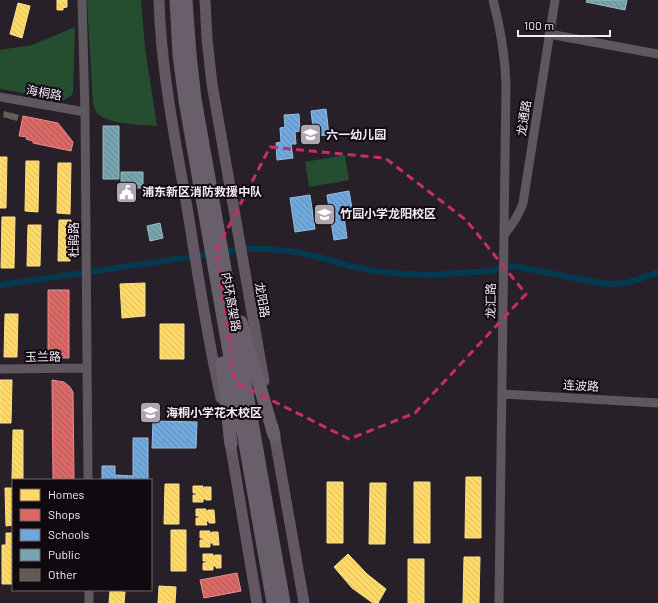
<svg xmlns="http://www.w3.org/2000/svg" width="658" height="603" viewBox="0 0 658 603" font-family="Barlow,'Noto Sans SC',sans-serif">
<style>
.park{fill:#254e31}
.homes{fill:url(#homes-back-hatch);stroke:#fcdf91}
.shops{fill:url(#shops-back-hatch);stroke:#e78e91}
.schools{fill:url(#schools-back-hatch);stroke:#98bce4}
.public{fill:url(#public-back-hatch);stroke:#9cbac4}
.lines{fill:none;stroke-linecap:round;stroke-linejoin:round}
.canal{stroke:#043a50;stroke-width:6}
.building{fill:url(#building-back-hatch)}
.minor{stroke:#5e575e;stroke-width:9}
.major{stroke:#625763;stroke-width:11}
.highway{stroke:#695f6a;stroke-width:13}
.marked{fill:none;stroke:#c72d6a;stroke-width:3;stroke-dasharray:8 5;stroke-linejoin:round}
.labels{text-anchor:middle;stroke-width:4;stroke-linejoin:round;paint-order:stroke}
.street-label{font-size:12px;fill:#f6ecf6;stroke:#100a10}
.poi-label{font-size:12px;font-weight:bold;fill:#f6ecf6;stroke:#100a10;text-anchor:start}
</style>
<defs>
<pattern id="homes-back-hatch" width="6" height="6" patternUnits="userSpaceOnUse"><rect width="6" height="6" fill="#ffd966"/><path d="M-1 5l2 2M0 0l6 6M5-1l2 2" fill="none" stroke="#dbbc60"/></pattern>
<pattern id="shops-back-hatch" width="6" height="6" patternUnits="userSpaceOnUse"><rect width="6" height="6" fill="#e06666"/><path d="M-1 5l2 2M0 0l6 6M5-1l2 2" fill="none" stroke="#ac5b5c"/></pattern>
<pattern id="schools-back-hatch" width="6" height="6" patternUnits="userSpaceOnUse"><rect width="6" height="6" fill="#6fa8dc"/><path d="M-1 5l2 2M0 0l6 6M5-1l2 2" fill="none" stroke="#648bb0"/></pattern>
<pattern id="public-back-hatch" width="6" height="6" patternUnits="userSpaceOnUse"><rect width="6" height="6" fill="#76a5af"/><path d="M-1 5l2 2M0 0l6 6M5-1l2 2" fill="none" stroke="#698991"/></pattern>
<pattern id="building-back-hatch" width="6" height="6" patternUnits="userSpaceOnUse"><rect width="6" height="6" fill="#645952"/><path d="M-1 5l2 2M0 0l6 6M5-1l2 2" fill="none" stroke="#7b716c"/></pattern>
</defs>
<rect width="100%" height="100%" fill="#282028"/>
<path class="park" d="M87,0H141L145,48L157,126C142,125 107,124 97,113C95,110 94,107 93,104Z
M75,27L73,92L71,96L64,100L0,89V50L32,45Z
M345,155L349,180L309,187L305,162Z"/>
<path class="homes" d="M57,0H67V7L63,8V10H57Z
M18,3L30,6L22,38L10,34Z
M0,157H7L6,208H0Z
M26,161H39L38,212L25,211Z
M58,163H71L70,214L57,213Z
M2,217H15L14,268H1Z
M59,220H71L70,261H58Z
M28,225H41L40,266H27Z
M145,283V316L122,318L120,284Z
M5,314H18L17,357H4Z
M160,324H184V359H160Z
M0,380H12L11,423H0Z
M13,430H23V479H12Z
M466,477H481V538H465Z
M327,482H343V543H327Z
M414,482H430V543H414Z
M370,483H386L385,544H369Z
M165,484H179V524H164Z
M193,486H203V489H205L204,487H211V500H206V499H203V502H193V495H196V493H193Z
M5,488H13V525L6,526Z
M196,509H206V511H208V510H214L215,523H209V521H206L207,525H196V518H199V516H196Z
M171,530H186V571H171Z
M200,531H210V533H212V532H218L219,545H213V543H210V547H200V540H203V538H200Z
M6,533H13V584H2V545H6Z
M203,554H213V556H215V555H221V568H216V566H213V570H203V563H206V561H203Z
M348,554L367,574L386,589L378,603H373L352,588L334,567Z
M464,557H480L479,603H463Z
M408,559H424V603H408Z
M159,586L176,587L175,603H158Z
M110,591L125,592L124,603H109Z"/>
<path class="shops" d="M23,116L58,123L73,142L71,151L33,143V141L26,139L27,137L19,136Z
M48,290H69V358H48Z
M52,380L64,382L70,387L73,392L74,479H53Z
M237,573L241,591L204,598L200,580Z"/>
<path class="schools" d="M326,109L329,135L314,136L311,111Z
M299,114L300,131L295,132L296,144H291L293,158L277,160L276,143L281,142L280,128L285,127L284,115Z
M349,191L352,208L343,209L347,238L334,240L327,195Z
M310,195L315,229L295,232L290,198Z
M153,421L197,422L196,448H152Z
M133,438H148V480H102V466H115V475L133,476Z"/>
<path class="public" d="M587,0H627L625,10L586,2Z
M103,126H119V179H103Z
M121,172H143V188H121Z
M160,223L163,238L150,241L147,226Z"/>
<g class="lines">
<path class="canal" d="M0,285L245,249H269L297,252L322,258L350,266L375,271L401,274L430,275L490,271L513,266L599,283C625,286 635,281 658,272"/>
</g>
<path class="building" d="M4,111L19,115L17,121L3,117Z"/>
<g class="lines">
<path class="minor" d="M82,0L85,112L88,480
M493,0C501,30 505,54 506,85L499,603
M549,34L658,54
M0,97L85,112
M504,235C512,225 519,215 523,203L555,0
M0,369L87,368
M502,394L658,403
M89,590V603"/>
<path class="major" d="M159,0C161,68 174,134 186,201C197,267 206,333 221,398
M205,0L207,39L212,84L264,381
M273,427L304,603
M229,436L257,603"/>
<path class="highway" d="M176,0L179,55L185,101L273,603
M186,0L190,54L195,99L284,603
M241,322L274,435
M222,363L231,444"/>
</g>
<path class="marked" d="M270,147L385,158L466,220L526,294L415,413L349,439L235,382L217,249Z"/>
<defs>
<symbol id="school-square" viewBox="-11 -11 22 22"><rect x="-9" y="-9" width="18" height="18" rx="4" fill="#aea5ae" stroke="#100a10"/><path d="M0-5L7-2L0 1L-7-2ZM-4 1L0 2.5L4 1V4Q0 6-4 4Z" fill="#fff"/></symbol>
<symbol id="civic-square" viewBox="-11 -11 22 22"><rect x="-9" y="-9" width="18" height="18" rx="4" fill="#aea5ae" stroke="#100a10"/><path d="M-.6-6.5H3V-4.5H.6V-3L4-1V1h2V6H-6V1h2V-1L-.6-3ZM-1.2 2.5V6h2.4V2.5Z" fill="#fff"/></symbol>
</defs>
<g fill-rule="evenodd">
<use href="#school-square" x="298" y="122" width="25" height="25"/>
<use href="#civic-square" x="114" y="180" width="25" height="25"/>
<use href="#school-square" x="312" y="202" width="25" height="25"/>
<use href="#school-square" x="138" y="400" width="25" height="25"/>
</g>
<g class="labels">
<g class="street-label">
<text transform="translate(44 93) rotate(10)" y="4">海桐路</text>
<text transform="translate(524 118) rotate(-81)" y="4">龙通路</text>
<text transform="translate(74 240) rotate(-90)" y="4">杜鹃路</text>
<text transform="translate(262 300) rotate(80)" y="4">龙阳路</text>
<text transform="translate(491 301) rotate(-89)" y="4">龙汇路</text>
<text transform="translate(231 302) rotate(80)" y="4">内环高架路</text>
<text transform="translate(43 357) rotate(-1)" y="4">玉兰路</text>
<text transform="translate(581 386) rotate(3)" y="4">连波路</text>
</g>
<g class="poi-label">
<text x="326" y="139">六一幼儿园</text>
<text x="142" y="196">浦东新区消防救援中队</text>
<text x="340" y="218">竹园小学龙阳校区</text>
<text x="166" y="417">海桐小学花木校区</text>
</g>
</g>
<rect x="12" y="479" width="140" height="112" fill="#100a10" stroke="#6c646c"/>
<rect x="20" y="489" width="20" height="12" fill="#ffd966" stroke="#6c646c"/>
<text x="48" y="499" font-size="12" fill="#f6ecf6">Homes</text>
<rect x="20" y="509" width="20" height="12" fill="#e06666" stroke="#6c646c"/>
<text x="48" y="519" font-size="12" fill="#f6ecf6">Shops</text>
<rect x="20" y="529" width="20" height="12" fill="#6fa8dc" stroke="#6c646c"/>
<text x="48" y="539" font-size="12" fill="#f6ecf6">Schools</text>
<rect x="20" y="549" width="20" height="12" fill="#76a5af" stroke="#6c646c"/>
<text x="48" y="559" font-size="12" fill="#f6ecf6">Public</text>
<rect x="20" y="569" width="20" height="12" fill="#645952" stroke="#6c646c"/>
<text x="48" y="579" font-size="12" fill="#f6ecf6">Other</text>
<path d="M518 30v6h92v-6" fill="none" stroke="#f6ecf6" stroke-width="2"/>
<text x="524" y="30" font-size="12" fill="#f6ecf6" stroke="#100a10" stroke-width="3" paint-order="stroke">100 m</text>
</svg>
